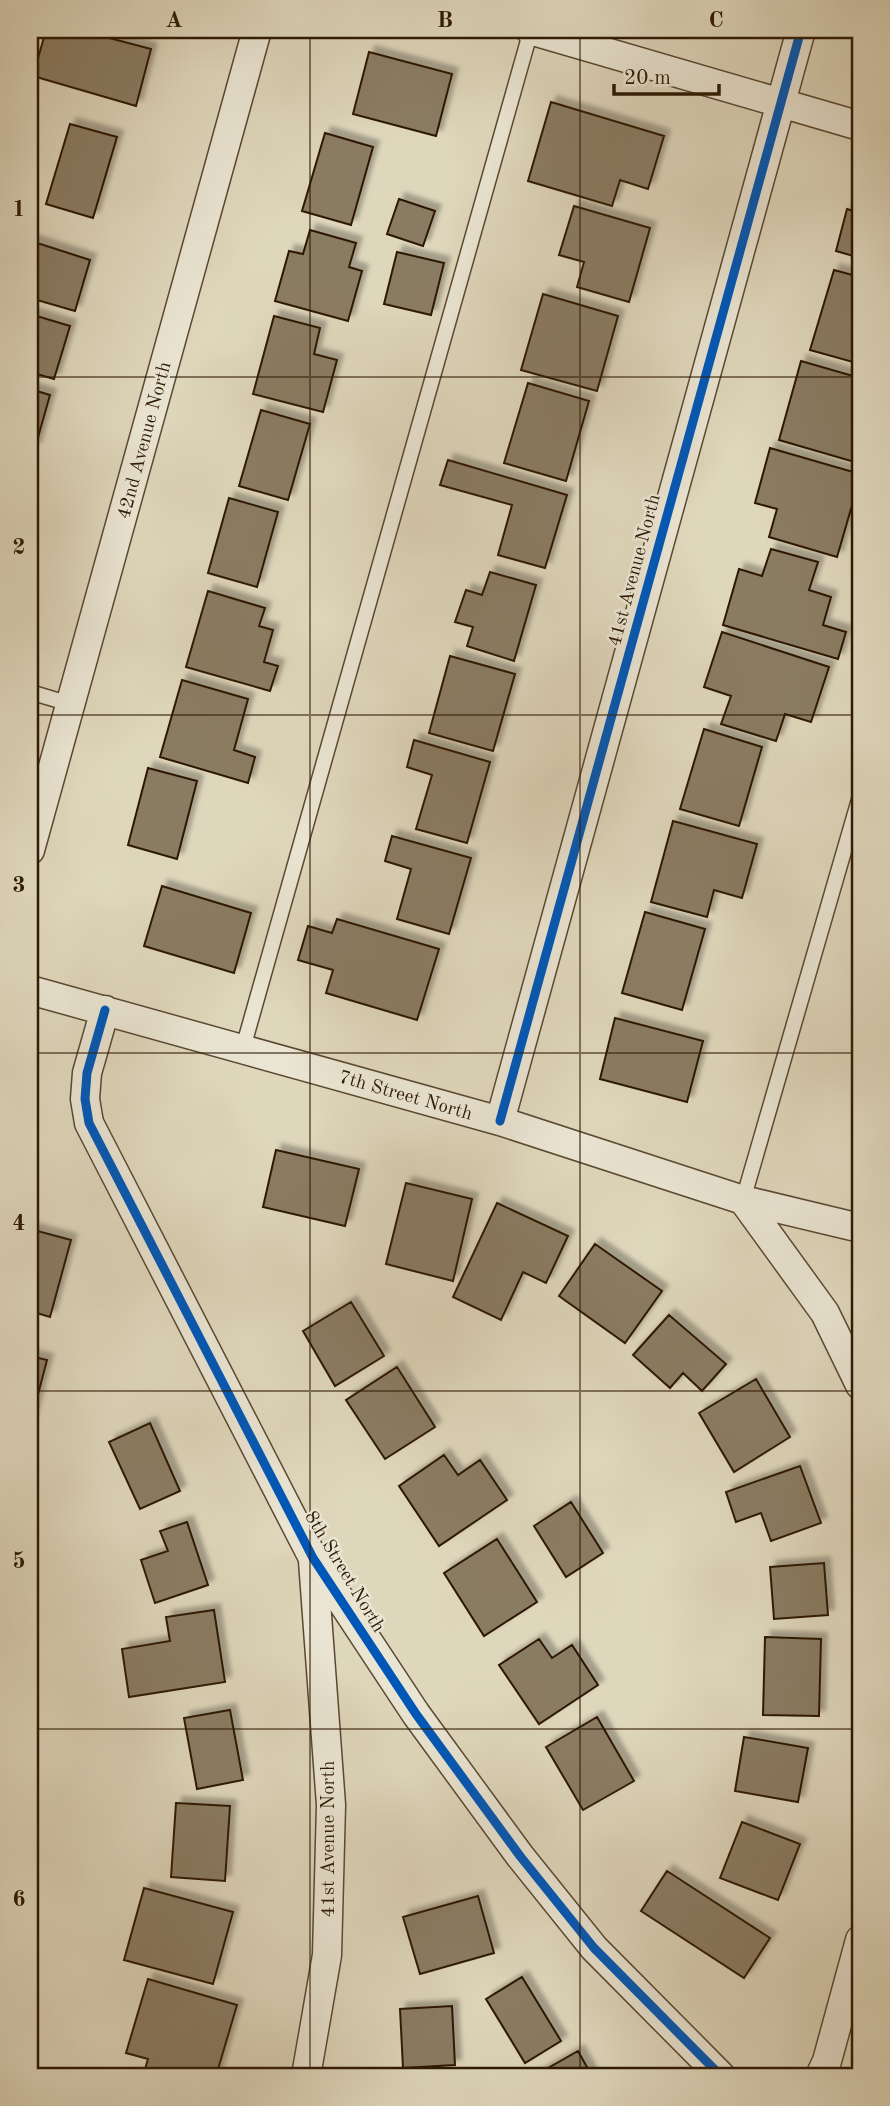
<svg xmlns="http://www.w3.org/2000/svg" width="890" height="2106" viewBox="0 0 890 2106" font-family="'Old Standard TT',serif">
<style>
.building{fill:#8a7c63;stroke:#2d1903;stroke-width:2;filter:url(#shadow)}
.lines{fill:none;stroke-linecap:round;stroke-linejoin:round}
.service-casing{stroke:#5a4831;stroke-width:17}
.minor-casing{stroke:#5a4831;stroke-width:31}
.service{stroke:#eae5d3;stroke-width:14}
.minor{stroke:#eae5d3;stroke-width:28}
.cycleway-casing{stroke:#eae5d3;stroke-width:13}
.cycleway{stroke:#0057b8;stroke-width:9}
.grid{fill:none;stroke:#2d1903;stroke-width:2;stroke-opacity:0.55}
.labels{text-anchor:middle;stroke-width:5;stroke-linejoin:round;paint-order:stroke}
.street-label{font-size:19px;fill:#2d1903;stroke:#eae5d3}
.neatline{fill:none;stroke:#2d1903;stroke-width:2.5}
.grid-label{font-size:23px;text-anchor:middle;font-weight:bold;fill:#2d1903}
</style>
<defs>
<filter id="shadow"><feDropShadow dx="6" dy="-6" stdDeviation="2" flood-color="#0004"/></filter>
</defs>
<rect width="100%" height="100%" fill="#dfd7bc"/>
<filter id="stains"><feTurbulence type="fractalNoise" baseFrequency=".00286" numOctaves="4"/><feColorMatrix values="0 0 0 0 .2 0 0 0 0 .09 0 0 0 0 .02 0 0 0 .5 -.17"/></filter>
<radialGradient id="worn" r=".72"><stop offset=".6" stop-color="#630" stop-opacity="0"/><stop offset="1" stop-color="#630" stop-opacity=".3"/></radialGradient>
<path class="building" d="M46,30H79L151,49L136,106L33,76Z
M369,52L452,74L436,136L353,114Z
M551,102L664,136L648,189L620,180L612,206L528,181Z
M70,124L117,137L93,218L46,204Z
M325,133L373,147L351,225L302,211Z
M399,199L435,211L423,246L387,234Z
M574,206L650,228L629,302L577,287L584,262L559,255Z
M847,209L860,213V258L836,251Z
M310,230L356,243L349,267L362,271L348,321L275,301L289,251L303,254Z
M31,241L90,260L75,311L30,298Z
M397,252L444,263L431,315L384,304Z
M834,270L860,277V364L810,350Z
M543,294L618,316L597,391L521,370Z
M30,314L70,326L54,379L30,372Z
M274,316L320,328L314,354L337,360L323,412L253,394Z
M801,361L860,378V456L858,463L779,440Z
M528,383L589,401L566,481L504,463Z
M30,389L50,395L35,448L30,447Z
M261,410L310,424L288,500L239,486Z
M770,448L860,474V504L853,502L837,557L769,537L777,509L755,503Z
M448,460L567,495L545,568L498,555L512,505L440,485Z
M229,498L278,512L257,587L208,573Z
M771,549L818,562L809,590L831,597L823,625L846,632L838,659L723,625L739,569L762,576Z
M490,572L536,585L514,661L467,646L473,627L455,622L466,590L482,595Z
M208,591L265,608L259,626L273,630L264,662L278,666L270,691L186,667Z
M722,632L829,667L811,722L785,714L776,741L721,724L731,696L704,687Z
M450,656L515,674L493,751L429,733Z
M182,680L248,699L234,750L255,757L248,783L160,757Z
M704,729L762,747L739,826L680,809Z
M414,740L490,762L467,843L416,829L432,775L407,767Z
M148,768L197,781L177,859L128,845Z
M673,821L757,844L742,898L714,890L707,917L651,902Z
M392,836L471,858L449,934L397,919L411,869L385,861Z
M162,886L251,913L234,973L144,946Z
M645,912L705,929L682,1010L622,993Z
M337,919L439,949L417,1020L326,993L333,970L298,960L308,926L332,933Z
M615,1018L703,1041L687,1102L600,1079Z
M276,1150L359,1169L345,1226L263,1207Z
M406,1183L472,1199L453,1281L386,1264Z
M497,1203L568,1236L546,1283L523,1272L501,1320L453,1297Z
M30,1229L71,1240L50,1317L30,1311Z
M595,1244L662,1291L625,1343L559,1296Z
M351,1302L384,1356L335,1386L303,1331Z
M669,1315L726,1364L702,1391L683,1373L670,1388L633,1355Z
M30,1356L47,1360L30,1425Z
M397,1367L435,1427L385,1459L346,1400Z
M756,1379L790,1437L734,1472L699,1413Z
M150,1423L180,1491L140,1509L109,1442Z
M444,1455L458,1475L480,1460L507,1500L439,1546L399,1486Z
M800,1466L821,1523L771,1541L761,1513L736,1522L726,1492Z
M571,1502L603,1553L566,1577L534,1526Z
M187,1522L208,1585L155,1603L141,1560L168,1551L160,1531Z
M497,1539L537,1602L484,1636L444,1573Z
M824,1563L828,1615L774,1619L770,1567Z
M214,1610L225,1682L129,1697L122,1649L170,1641L166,1617Z
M765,1637L821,1639L819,1716L763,1715Z
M539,1639L552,1658L572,1645L598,1685L539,1724L499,1665Z
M230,1710L243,1780L197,1789L184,1718Z
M597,1717L634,1781L583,1810L546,1747Z
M744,1737L808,1748L798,1802L735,1791Z
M176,1803L230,1806L225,1881L171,1877Z
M742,1822L800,1844L778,1900L720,1878Z
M667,1871L770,1938L744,1978L641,1911Z
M144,1888L233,1912L213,1984L124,1960Z
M478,1896L494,1953L420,1974L403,1917Z
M522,1977L561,2041L525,2063L486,1999Z
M148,1979L237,2005L216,2076H143L148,2059L126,2053Z
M452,2006L455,2065L403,2068L400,2009Z
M578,2051L592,2076H534Z"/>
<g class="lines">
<defs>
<path id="service" d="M30,692L70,704
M243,1048L531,30
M743,1200L860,796"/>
<path id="minor" d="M530,30L860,126
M30,850L257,30
M30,990L500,1121L743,1200L860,1228
M105,1010L87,1073L85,1099L89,1123L313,1558L416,1714L520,1856L594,1948L721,2076
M500,1121L801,30
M743,1200L825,1313L860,1385
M306,2076L327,1955L331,1805L313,1561
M820,2076L827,2061L860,1940"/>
</defs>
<use href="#service" class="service-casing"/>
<use href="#minor" class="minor-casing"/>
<use href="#service" class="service"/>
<use href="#minor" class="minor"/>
<defs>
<path id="cycleway" d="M105,1010L87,1073L85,1099L89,1123L313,1558L416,1714L520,1856L594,1948L721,2076
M500,1121L801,30"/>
</defs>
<use href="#cycleway" class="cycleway-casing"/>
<use href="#cycleway" class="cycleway"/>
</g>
<path class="grid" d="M310,30V2076M580,30V2076M30,377H860M30,715H860M30,1053H860M30,1391H860M30,1729H860"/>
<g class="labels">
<g class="street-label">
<text transform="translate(143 440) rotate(-75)" y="7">42nd Avenue North</text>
<text transform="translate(633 570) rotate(-75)" y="7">41st Avenue North</text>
<text transform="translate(406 1094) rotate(16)" y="7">7th Street North</text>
<text transform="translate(346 1571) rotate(59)" y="7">8th Street North</text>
<text transform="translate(327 1839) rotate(-90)" y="7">41st Avenue North</text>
</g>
</g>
<rect width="890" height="2106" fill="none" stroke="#dfd7bc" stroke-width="77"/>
<path d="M614 84v10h105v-10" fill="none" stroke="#2d1903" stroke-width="3.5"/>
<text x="624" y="84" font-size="21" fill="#2d1903" stroke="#eae5d3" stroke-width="5" paint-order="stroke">20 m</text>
<rect x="38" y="38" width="814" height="2030" class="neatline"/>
<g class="grid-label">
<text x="174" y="27">A</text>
<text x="445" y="27">B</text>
<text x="716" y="27">C</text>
<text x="19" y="216">1</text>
<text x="19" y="554">2</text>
<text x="19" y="892">3</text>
<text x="19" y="1230">4</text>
<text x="19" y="1568">5</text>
<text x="19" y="1906">6</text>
</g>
<rect width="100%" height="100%" filter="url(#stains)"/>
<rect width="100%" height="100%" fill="url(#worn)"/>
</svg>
